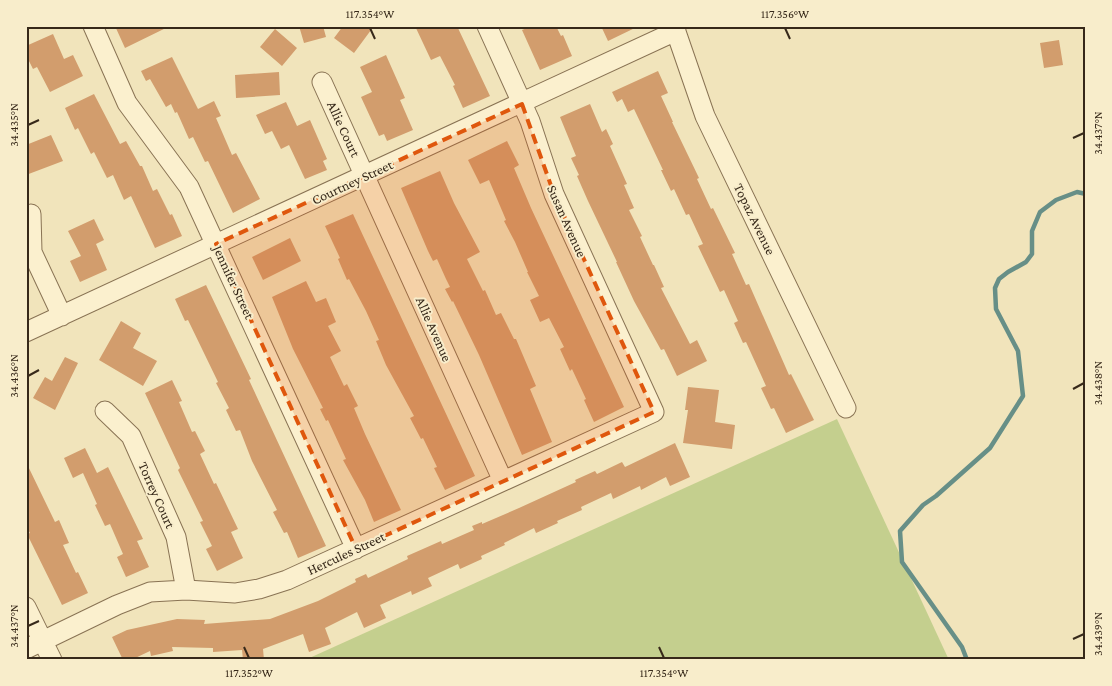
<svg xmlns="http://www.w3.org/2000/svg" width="1112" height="686" viewBox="0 0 1112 686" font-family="'Crimson Pro',serif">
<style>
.green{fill:#c4cf8e}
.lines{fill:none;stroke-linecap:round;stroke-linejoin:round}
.stream{stroke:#678f87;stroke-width:4.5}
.building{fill:#d29d6d}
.minor-casing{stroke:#897354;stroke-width:21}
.minor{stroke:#fbf0ce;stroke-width:19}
.marked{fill:#df570d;fill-opacity:0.2;stroke:#df570d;stroke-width:4;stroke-dasharray:10 6;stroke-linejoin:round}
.ticks{fill:none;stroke:#37291a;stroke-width:2}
.labels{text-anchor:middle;stroke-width:4;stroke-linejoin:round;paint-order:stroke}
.street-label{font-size:14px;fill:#37291a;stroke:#f8edcb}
.neatline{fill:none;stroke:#37291a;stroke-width:2}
.ticks-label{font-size:12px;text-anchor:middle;fill:#37291a}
</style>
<rect width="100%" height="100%" fill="#f1e4bb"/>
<path class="green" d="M837,419L949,660H305Z"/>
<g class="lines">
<path class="stream" d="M967,660L962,647L902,562L900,531L923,505L936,496L990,448L1023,396L1018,351L996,309L995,288L999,279L1008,272L1026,262L1032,254V231L1040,212L1056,200L1077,192L1086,194"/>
</g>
<path class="building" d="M115,26H170L125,48Z
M299,26H323L326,37L304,43Z
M343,26H374L354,53L334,38Z
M415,26H457L490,96L463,108L453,86L455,85L440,56L431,60Z
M532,26H556L561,36L563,35L572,56L540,70L522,30Z
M601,26H639L608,41Z
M275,29L297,48L282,66L260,47Z
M53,34L64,59L73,55L83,76L50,92L37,67L33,69L26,55V46Z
M1059,40L1063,65L1044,68L1040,43Z
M386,55L405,98L400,100L413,130L387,141L384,134L379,136L361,97L372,92L360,67Z
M172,57L198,109L214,101L221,116L216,118L232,155L236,153L260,199L233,213L208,161L205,162L193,137L189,139L177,112L175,113L171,104L166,107L150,79L146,81L141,71Z
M658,71L668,93L661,96L673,122H672L699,178L697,179L711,209L713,208L735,253L732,254L746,285L749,284L789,375L791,374L814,420L786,433L774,408L771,409L761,388L766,386L746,342L743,343L734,323L738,321L724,290L720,292L698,246L703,244L689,214L686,215L674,189L671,191L661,170H663L634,109L628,112L622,99L617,102L612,92Z
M279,72L280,95L236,98L235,75Z
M94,94L120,144L126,141L140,166H142L153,191L157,189L170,215L172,214L182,236L155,248L131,196L124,200L113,175L107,178L94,152L91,154L78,128L75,130L65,108Z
M286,102L297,126L310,120L327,159L323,161L327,170L305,179L289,145L281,149L272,131L265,134L256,115Z
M590,104L602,132L606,129L613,144L610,146L627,184L624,185L634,208L629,210L642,236L640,237L653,265H654L664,287L661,288L690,344L697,340L707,361L677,376L664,349L661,350L634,301L616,262H617L588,201L577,176L579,175L571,158L576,156L560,117Z
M51,135L63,161L26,175V145Z
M507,141L519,165L514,168L531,208L624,407L594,422L584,400L586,399L572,369L570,371L560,349L564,347L549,318L540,322L530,300L539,296L527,272H528L515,242L504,221L506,220L489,180L480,184L468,160Z
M440,171L454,203L480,252L467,259L483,291L485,290L496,315L501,313L514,339H516L536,386L530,389L552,442L522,455L479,355L453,301L452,302L445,289L450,287L446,279L437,259L433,261L428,251L401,188Z
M353,214L475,476L445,490L434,468L437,467L423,438L421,439L410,418L414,416L386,365L376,341L379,340L366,311L349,279L347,280L338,259L340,258L325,226Z
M94,219L104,240L96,244L107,270L80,282L70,261L81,256L68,231Z
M290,238L301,261L263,280L252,257Z
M306,281L316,302L326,298L336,322L328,326L341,351L330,357L344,386L347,384L358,406L354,408L365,434L401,510L374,522L365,500L343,460L346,459L328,420L326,421L320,409L323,408L293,349L272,297Z
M206,285L251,379L249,380L326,546L298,558L287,532L284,533L273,512L277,510L252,461L240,430L236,431L226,410L229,408L216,383L218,382L188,320L185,321L175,299Z
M121,321L141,333L133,348L157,361L143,386L99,360Z
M65,357L78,363L55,410L33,398L45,377L52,381Z
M172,380L182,401L179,402L192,432L195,431L205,451L200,454L214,484L216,483L238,529L231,532L243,558L217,571L206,549L212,546L200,522L203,521L178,470L180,468L145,393Z
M688,387L719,390L715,422L735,425L732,449L683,443L688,410H685Z
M675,443L690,477L670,486L666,477L641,490L640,486L613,499L611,493L581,507L582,510L557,521L558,523L536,533L534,528L504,543L505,545L481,556L482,559L460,569L458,564L428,578L432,586L412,595L411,591L380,605L386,618L364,628L357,612L325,628L331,644L309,652L303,634L263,649L264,660H243L242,650L213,652V648L172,647L173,651L151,656L150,651L131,660H123L112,637L127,630L177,619L205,620L204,624L270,619L318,601L356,582L355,579L366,574L368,578L408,559L407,556L441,541L442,544L474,530L472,526L482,522V524L519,508L576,482L575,480L595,471L597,474L622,462L625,467Z
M85,448L97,473L108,467L143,539L137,541L149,567L126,577L117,557L123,554L110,524L105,526L95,505L97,504L83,473L73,478L64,458Z
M26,462L55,522L59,520L69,543L63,545L76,573L78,572L88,593L62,605L27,534L30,533L26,526Z"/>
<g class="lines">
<defs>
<path id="minor" d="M93,26L127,103L189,187L356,549
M674,26L705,116L846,408
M322,82L503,481
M31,214L32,252L62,316
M26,332L676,31
M105,411L131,436L176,537L186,590
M26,607L52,660
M26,649L117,605L150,592L186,590L235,593L259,589L287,580L654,412L554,194L530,121L487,26"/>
</defs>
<use href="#minor" class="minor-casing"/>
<use href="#minor" class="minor"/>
</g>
<path class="marked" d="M522,104L554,194L654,412L356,549L216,244Z"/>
<path class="ticks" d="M370,28L375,39M785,28L790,39M28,125L39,120M1073,138L1084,133M28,376L39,370M1073,389L1084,383M28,626L39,621M1073,639L1084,634M244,647L249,658M659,647L664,658"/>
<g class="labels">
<g class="street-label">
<text transform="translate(344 129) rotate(65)" y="5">Allie Court</text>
<text transform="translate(352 182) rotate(-25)" y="5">Courtney Street</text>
<text transform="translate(755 219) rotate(64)" y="5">Topaz Avenue</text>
<text transform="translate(567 221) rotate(66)" y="5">Susan Avenue</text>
<text transform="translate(234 282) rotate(65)" y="5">Jennifer Street</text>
<text transform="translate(434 329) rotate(66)" y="5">Allie Avenue</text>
<text transform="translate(157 495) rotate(66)" y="5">Torrey Court</text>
<text transform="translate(346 553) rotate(-25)" y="5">Hercules Street</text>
</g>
</g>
<rect width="1112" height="686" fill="none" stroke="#f8edcb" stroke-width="55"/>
<rect x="28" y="28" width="1056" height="630" class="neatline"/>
<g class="ticks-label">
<text x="370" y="18">117.354°W</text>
<text x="785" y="18">117.356°W</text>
<text transform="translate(14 125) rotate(-90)" y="4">34.435°N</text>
<text transform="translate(1098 133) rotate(-90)" y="4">34.437°N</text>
<text transform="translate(14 376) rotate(-90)" y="4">34.436°N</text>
<text transform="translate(1098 383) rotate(-90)" y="4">34.438°N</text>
<text transform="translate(14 626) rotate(-90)" y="4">34.437°N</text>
<text transform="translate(1098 634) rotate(-90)" y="4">34.439°N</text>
<text x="249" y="677">117.352°W</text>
<text x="664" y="677">117.354°W</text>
</g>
</svg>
